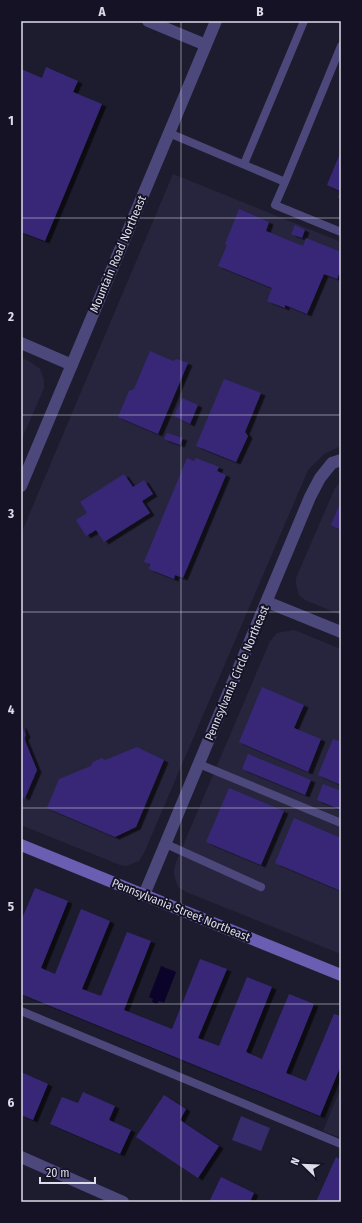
<svg xmlns="http://www.w3.org/2000/svg" width="362" height="1223" viewBox="0 0 362 1223" font-family="'Fira Sans Condensed',sans-serif">
<style>
.built{fill:#27253d}
.green{fill:#372c6b}
.water{fill:#0c032a}
.building{fill:#382776;filter:url(#shadow)}
.lines{fill:none;stroke-linecap:round;stroke-linejoin:round}
.lane{stroke:#4d487c;stroke-width:8}
.street{stroke:#4d487c;stroke-width:12}
.secondary{stroke:#695eb1;stroke-width:12}
.grid{fill:none;stroke:#dddce9;stroke-width:1;stroke-opacity:0.55}
.labels{text-anchor:middle;stroke-width:4;stroke-linejoin:round;paint-order:stroke}
.street-label{font-size:12px;fill:#dddce9;stroke:#141224}
.neatline{fill:none;stroke:#dddce9;stroke-width:1.5}
.grid-label{font-size:13px;text-anchor:middle;font-weight:bold;fill:#dddce9}
</style>
<defs>
<filter id="shadow"><feDropShadow dx="4.5" dy="2.5" stdDeviation="0" flood-color="#0009"/></filter>
</defs>
<rect width="100%" height="100%" fill="#1d1c2e"/>
<path class="built" d="M173,174L341,242V446L324,454L308,470L144,853L139,861L126,866L120,865L21,825V534Z
M21,358L29,361L40,369L44,380V388L21,441Z
M341,482V615L305,600L299,595L296,584V578L335,488Z
M294,630L341,649V954L186,892L178,887L174,875V870L176,862L270,641L277,633Z
M341,1087V1138L323,1131Z"/>
<path class="green" d="M241,1116L270,1128L261,1151L232,1140Z"/>
<path class="water" d="M161,966L176,972L164,1003L159,1001L157,1004L152,1002L153,999L149,997Z"/>
<path class="building" d="M46,67L78,81L73,92L102,104L45,241L21,232V69L42,78Z
M341,151V199L338,198L340,191L327,185Z
M239,209L269,222L266,231L303,246L306,238L341,252V269L337,279L324,274L307,314L285,305V308L267,301L272,288L218,266L227,245L225,244Z
M295,225L305,230L302,238L291,234Z
M150,351L173,361L177,359L188,363L158,434L118,417L129,391L134,389Z
M224,379L261,393L245,432L248,436L236,462L196,446Z
M182,398L198,405L190,424L174,416Z
M167,433L183,438L180,445L164,439Z
M187,458L194,461L196,458L219,467L217,471L226,475L183,578L175,575L174,579L149,569L150,564L144,562Z
M124,474L133,487L144,480L153,494L142,501L150,513L104,542L96,530L86,536L76,520L87,513L80,502Z
M341,501V530L331,525Z
M262,687L304,705L294,728L321,739L308,772L239,742Z
M21,725L22,726L26,735L24,738L37,770L25,798L21,796Z
M333,739L341,742V785L318,775Z
M137,747L164,760L136,827L115,837L47,808L59,779L91,766L93,762L102,758L105,760Z
M248,754L311,780L305,795L242,769Z
M323,784L341,791V810L317,800Z
M229,788L284,811L261,865L206,842Z
M294,818L341,838V891L275,863Z
M35,888L68,901L41,968L55,974L81,909L110,921L82,989L101,996L127,932L151,941L124,1010L172,1029L200,959L227,969L198,1038L219,1046L247,977L272,987L246,1052L262,1059L289,994L314,1004L286,1073L306,1081L334,1014L341,1016V1065L320,1116L21,994V921Z
M21,1072L48,1084L33,1120L21,1115Z
M83,1092L115,1106L109,1120L131,1130L120,1154L50,1124L62,1097L78,1103Z
M164,1095L186,1109L180,1120L219,1146L198,1178L136,1137Z
M336,1157L341,1160V1202H316Z
M221,1177L254,1193L250,1202H209Z"/>
<g class="lines">
<path class="lane" d="M169,133L285,182L275,205L341,232
M244,164L304,21
M285,182L341,46
M199,764L341,823
M166,844L261,887
M21,1011L341,1144"/>
<path class="street" d="M148,21L206,45
M21,343L72,365
M21,486L216,21
M267,602L341,632
M144,895L310,497L320,478L332,463L341,460
M21,1157L123,1202"/>
<path class="secondary" d="M21,845L341,975"/>
</g>
<path class="grid" d="M181,21V1202M21,218H341M21,415H341M21,612H341M21,808H341M21,1004H341"/>
<g class="labels">
<g class="street-label">
<text transform="translate(118 254) rotate(-67)" y="4">Mountain Road Northeast</text>
<text transform="translate(237 673) rotate(-67)" y="4">Pennsylvania Circle Northeast</text>
<text transform="translate(181 910) rotate(22)" y="4">Pennsylvania Street Northeast</text>
</g>
</g>
<rect width="362" height="1223" fill="none" stroke="#141224" stroke-width="44"/>
<g transform="translate(304 1165) rotate(293)" stroke="#141224" stroke-width="3" paint-order="stroke">
<path d="M0-3L7 15L0 10L-7 15Z" fill="#dddce9"/>
<text y="-6" font-size="11" font-weight="bold" text-anchor="middle" fill="#dddce9">N</text>
</g>
<path d="M40 1177v6h55v-6" fill="none" stroke="#dddce9" stroke-width="2"/>
<text x="46" y="1177" font-size="12" fill="#dddce9" stroke="#141224" stroke-width="3" paint-order="stroke">20 m</text>
<rect x="22" y="22" width="318" height="1179" class="neatline"/>
<g class="grid-label">
<text x="102" y="16">A</text>
<text x="260" y="16">B</text>
<text x="11" y="125">1</text>
<text x="11" y="321">2</text>
<text x="11" y="518">3</text>
<text x="11" y="714">4</text>
<text x="11" y="911">5</text>
<text x="11" y="1107">6</text>
</g>
</svg>
